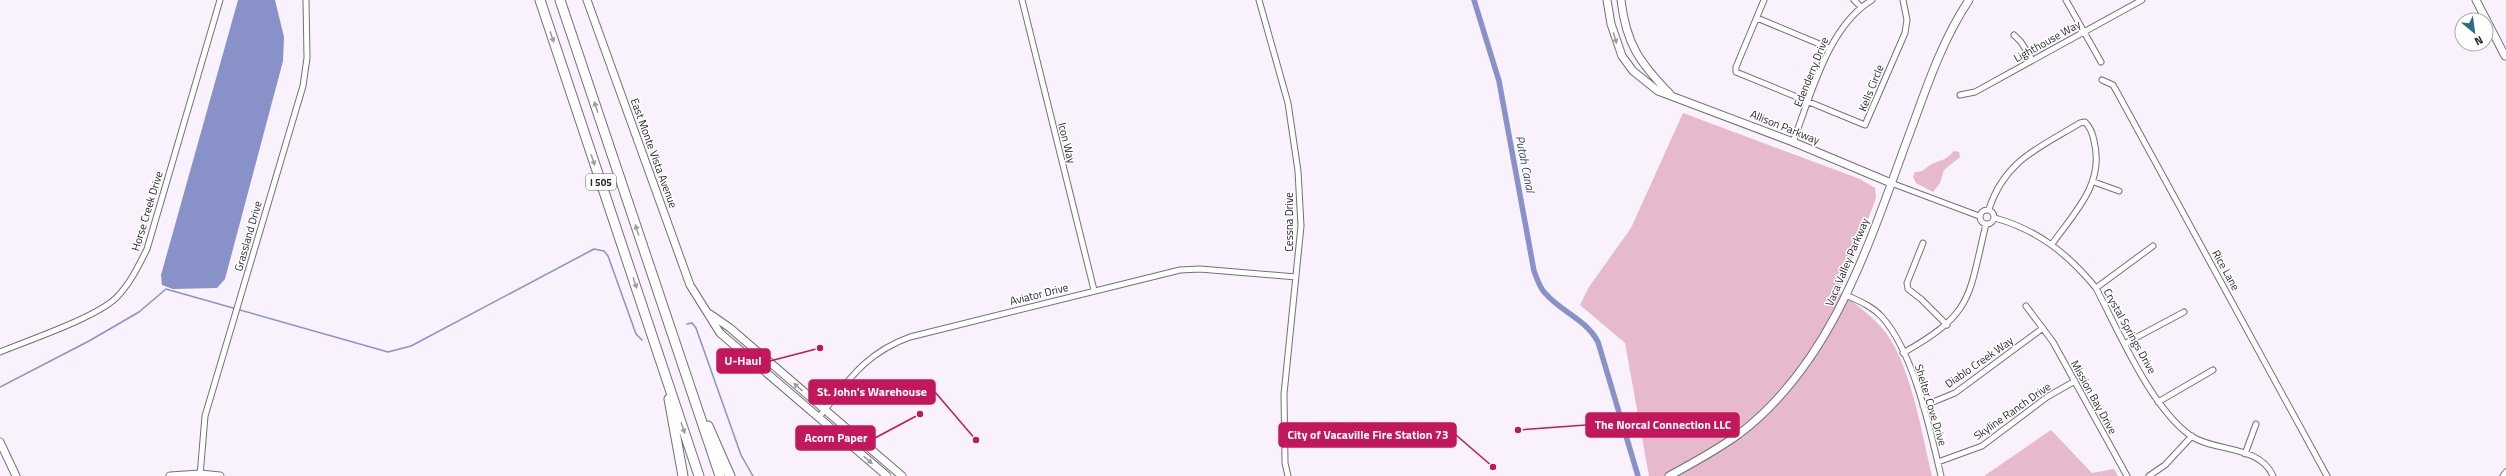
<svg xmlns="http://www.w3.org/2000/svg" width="2506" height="476" viewBox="0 0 2506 476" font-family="'Titillium Web',sans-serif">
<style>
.green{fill:#e7b9cd}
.water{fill:#8892c8}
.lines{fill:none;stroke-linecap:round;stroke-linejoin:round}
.stream{stroke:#8892c8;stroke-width:1.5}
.canal{stroke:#8892c8;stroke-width:5.5}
.street-casing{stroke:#746f78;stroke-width:7}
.secondary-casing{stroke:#746f78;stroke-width:9}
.highway-casing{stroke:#746f78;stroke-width:11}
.street{stroke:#fff;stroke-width:5}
.secondary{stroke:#fff;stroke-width:7}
.highway{stroke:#fff;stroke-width:9}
.oneway{fill:#9e9d9f}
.labels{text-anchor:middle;stroke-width:3;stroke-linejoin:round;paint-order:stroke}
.shield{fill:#fff;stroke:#686669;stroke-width:1}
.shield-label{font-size:10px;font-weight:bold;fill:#282529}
.street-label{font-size:11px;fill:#282529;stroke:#fff}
.water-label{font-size:12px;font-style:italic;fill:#343b7d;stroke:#fff}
.leader{fill:none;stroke:#c2185b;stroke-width:1.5}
.callout-dot{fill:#c2185b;stroke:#fff;stroke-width:1.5}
.callout{fill:#c2185b;stroke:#c2185b;stroke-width:1.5}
.callout-label{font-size:12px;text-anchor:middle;font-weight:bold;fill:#fff}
</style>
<rect width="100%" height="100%" fill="#f9f2fd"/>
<path class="green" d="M1683,113L1860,179L1875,188L1876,197L1874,204L1839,292C1854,303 1869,313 1881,327C1910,358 1922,435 1932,476H1649L1625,343L1580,305L1589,287L1631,228Z
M1954,151L1959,152L1960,157L1944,170L1940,183L1933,192L1916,183L1913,177L1915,172C1924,173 1925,167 1932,164C1945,158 1943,162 1954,151Z
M2051,430L2092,473L2114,469L2118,476H1984Z"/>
<path class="water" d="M238,0H275L284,37L283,61L225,279L217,288L173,289L162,285L161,275Z"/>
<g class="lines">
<path class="stream" d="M687,324L692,323L696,328L741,455L753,476
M0,387L89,341L139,312L166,289L388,352L411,346L594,249L604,251L608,256L636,334L642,340"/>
<path class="canal" d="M1474,0L1499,81L1534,271C1537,278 1539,287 1545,293C1561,312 1586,319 1598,342L1638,476"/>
<defs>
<path id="street" d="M1022,0L1094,290
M1259,0L1288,103L1298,171L1301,226L1284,394L1285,463L1288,476
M1764,0L1736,67V72L1865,125L1905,33L1907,20L1903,0
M1854,0L1861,7
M2066,0L2101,62
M1757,18L1829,48
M2014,35L2021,42L2032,60
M2102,80L2113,85L2117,92L2327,476
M1960,95L1975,92L2142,0
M1793,142C1811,95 1828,26 1872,0
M2094,182L2119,191
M1891,183L1979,216
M1989,209C2005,160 2039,148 2080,123L2085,122C2090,127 2093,135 2094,141C2105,183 2075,212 2052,244
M1980 217a7 7 0 1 1 14 0a7 7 0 1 1-14 0Z
M1995,218C2038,230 2068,254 2096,288C2119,332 2151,408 2191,436C2215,452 2260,445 2273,476
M1923,243L1907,283L1908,289L1921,299L1947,325
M2096,288L2153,246
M1846,295C1859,301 1872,306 1882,317C1914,353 1930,429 1941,476
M2026,306L2053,342L2127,476
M2126,343L2184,312
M0,352C29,340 95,318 116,298C130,284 138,267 147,249L220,0
M1903,353C1974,313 1968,298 1986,224
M2158,402L2213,370
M1923,406L1955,393L2043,328
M819,417C848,381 865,353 910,337L1180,270L1200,269L1296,277
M2245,454L2256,424
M1938,462L1982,446L2047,397L2075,381
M200,476L205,416L303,86L307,58L306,0
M2149,476L2165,465L2192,436
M2503,476L2506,472"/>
<path id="secondary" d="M587,0L690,285L720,333L887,476
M1607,0L1611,24L1622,56L1633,71L1658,91L1793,142L1891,183
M1621,0C1626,44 1640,63 1670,94
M2476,0L2505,56
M710,314L730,328L902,476
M0,442L16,476
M170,476L200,474L220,476
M1669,476C1693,463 1717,450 1739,434C1836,360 1871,236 1912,127C1928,83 1943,39 1969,0"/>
<path id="highway" d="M540,0L699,476
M560,0L720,476
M669,399L683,476
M708,426L730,476"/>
</defs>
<use href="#street" class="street-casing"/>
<use href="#secondary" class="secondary-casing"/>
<use href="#highway" class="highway-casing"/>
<use href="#street" class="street"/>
<use href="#secondary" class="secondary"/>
<use href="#highway" class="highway"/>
</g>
<defs><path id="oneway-solid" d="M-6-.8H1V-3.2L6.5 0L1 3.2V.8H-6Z"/></defs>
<g class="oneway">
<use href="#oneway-solid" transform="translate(552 37) rotate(71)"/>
<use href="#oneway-solid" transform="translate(1615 38) rotate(73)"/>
<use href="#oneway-solid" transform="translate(596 107) rotate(-109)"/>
<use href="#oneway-solid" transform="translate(593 160) rotate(71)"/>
<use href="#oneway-solid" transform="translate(637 230) rotate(-108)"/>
<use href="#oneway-solid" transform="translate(635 283) rotate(71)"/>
<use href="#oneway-solid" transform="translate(798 387) rotate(-140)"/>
<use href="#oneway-solid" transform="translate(683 428) rotate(71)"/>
<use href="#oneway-solid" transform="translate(868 460) rotate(41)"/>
</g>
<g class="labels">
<rect class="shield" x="586" y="174" width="30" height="16" rx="3"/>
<g class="shield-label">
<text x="601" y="186">I 505</text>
</g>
<g class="street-label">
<text transform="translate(2047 41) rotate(-29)" y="4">Lighthouse Way</text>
<text transform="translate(1811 72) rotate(-68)" y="4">Edenderry Drive</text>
<text transform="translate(1871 88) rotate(-68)" y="4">Kells Circle</text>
<text transform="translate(1785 127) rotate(22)" y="4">Allison Parkway</text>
<text transform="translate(1067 143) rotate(76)" y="4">Icon Way</text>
<text transform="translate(654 153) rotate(70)" y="4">East Monte Vista Avenue</text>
<text transform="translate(147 211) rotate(-73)" y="4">Horse Creek Drive</text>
<text transform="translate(1289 222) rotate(-90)" y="4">Cessna Drive</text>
<text transform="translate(248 236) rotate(-74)" y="4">Grassland Drive</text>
<text transform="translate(1847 262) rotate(-67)" y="4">Vaca Valley Parkway</text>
<text transform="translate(2226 270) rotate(61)" y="4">Rice Lane</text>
<text transform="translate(1039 294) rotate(-14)" y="4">Aviator Drive</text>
<text transform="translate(2130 331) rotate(61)" y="4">Crystal Springs Drive</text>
<text transform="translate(1979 362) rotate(-35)" y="4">Diablo Creek Way</text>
<text transform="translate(2094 397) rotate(61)" y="4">Mission Bay Drive</text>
<text transform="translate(1931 405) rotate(73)" y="4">Shelter Cove Drive</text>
<text transform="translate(2012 411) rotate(-35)" y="4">Skyline Ranch Drive</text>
</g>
<g class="water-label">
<text transform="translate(1525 164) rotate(79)" y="4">Putah Canal</text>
</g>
</g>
<path class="leader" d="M820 348L770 361M976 440L935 392M1518 430L1586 425M1493 467L1456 435M920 414L875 438"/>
<g class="callout-dot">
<circle cx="820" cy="348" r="4"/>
<circle cx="976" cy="440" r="4"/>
<circle cx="1518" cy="430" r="4"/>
<circle cx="1493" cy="467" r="4"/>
<circle cx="920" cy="414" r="4"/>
</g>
<g class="callout">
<rect x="717" y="349" width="53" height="24" rx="4"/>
<rect x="809" y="380" width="126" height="24" rx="4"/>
<rect x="1586" y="413" width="153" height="24" rx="4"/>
<rect x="1279" y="423" width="177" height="24" rx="4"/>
<rect x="796" y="426" width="79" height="24" rx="4"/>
</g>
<g class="callout-label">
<text x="743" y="365">U-Haul</text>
<text x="872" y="396">St. John's Warehouse</text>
<text x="1663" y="429">The Norcal Connection LLC</text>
<text x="1368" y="439">City of Vacaville Fire Station 73</text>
<text x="836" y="442">Acorn Paper</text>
</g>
<g transform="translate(2474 32) rotate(151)"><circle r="19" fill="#ffffff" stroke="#a9a8a9"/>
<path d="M0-3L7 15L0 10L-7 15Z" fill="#2c6e81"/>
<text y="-6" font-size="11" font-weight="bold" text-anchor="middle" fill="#282529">N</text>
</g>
</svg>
